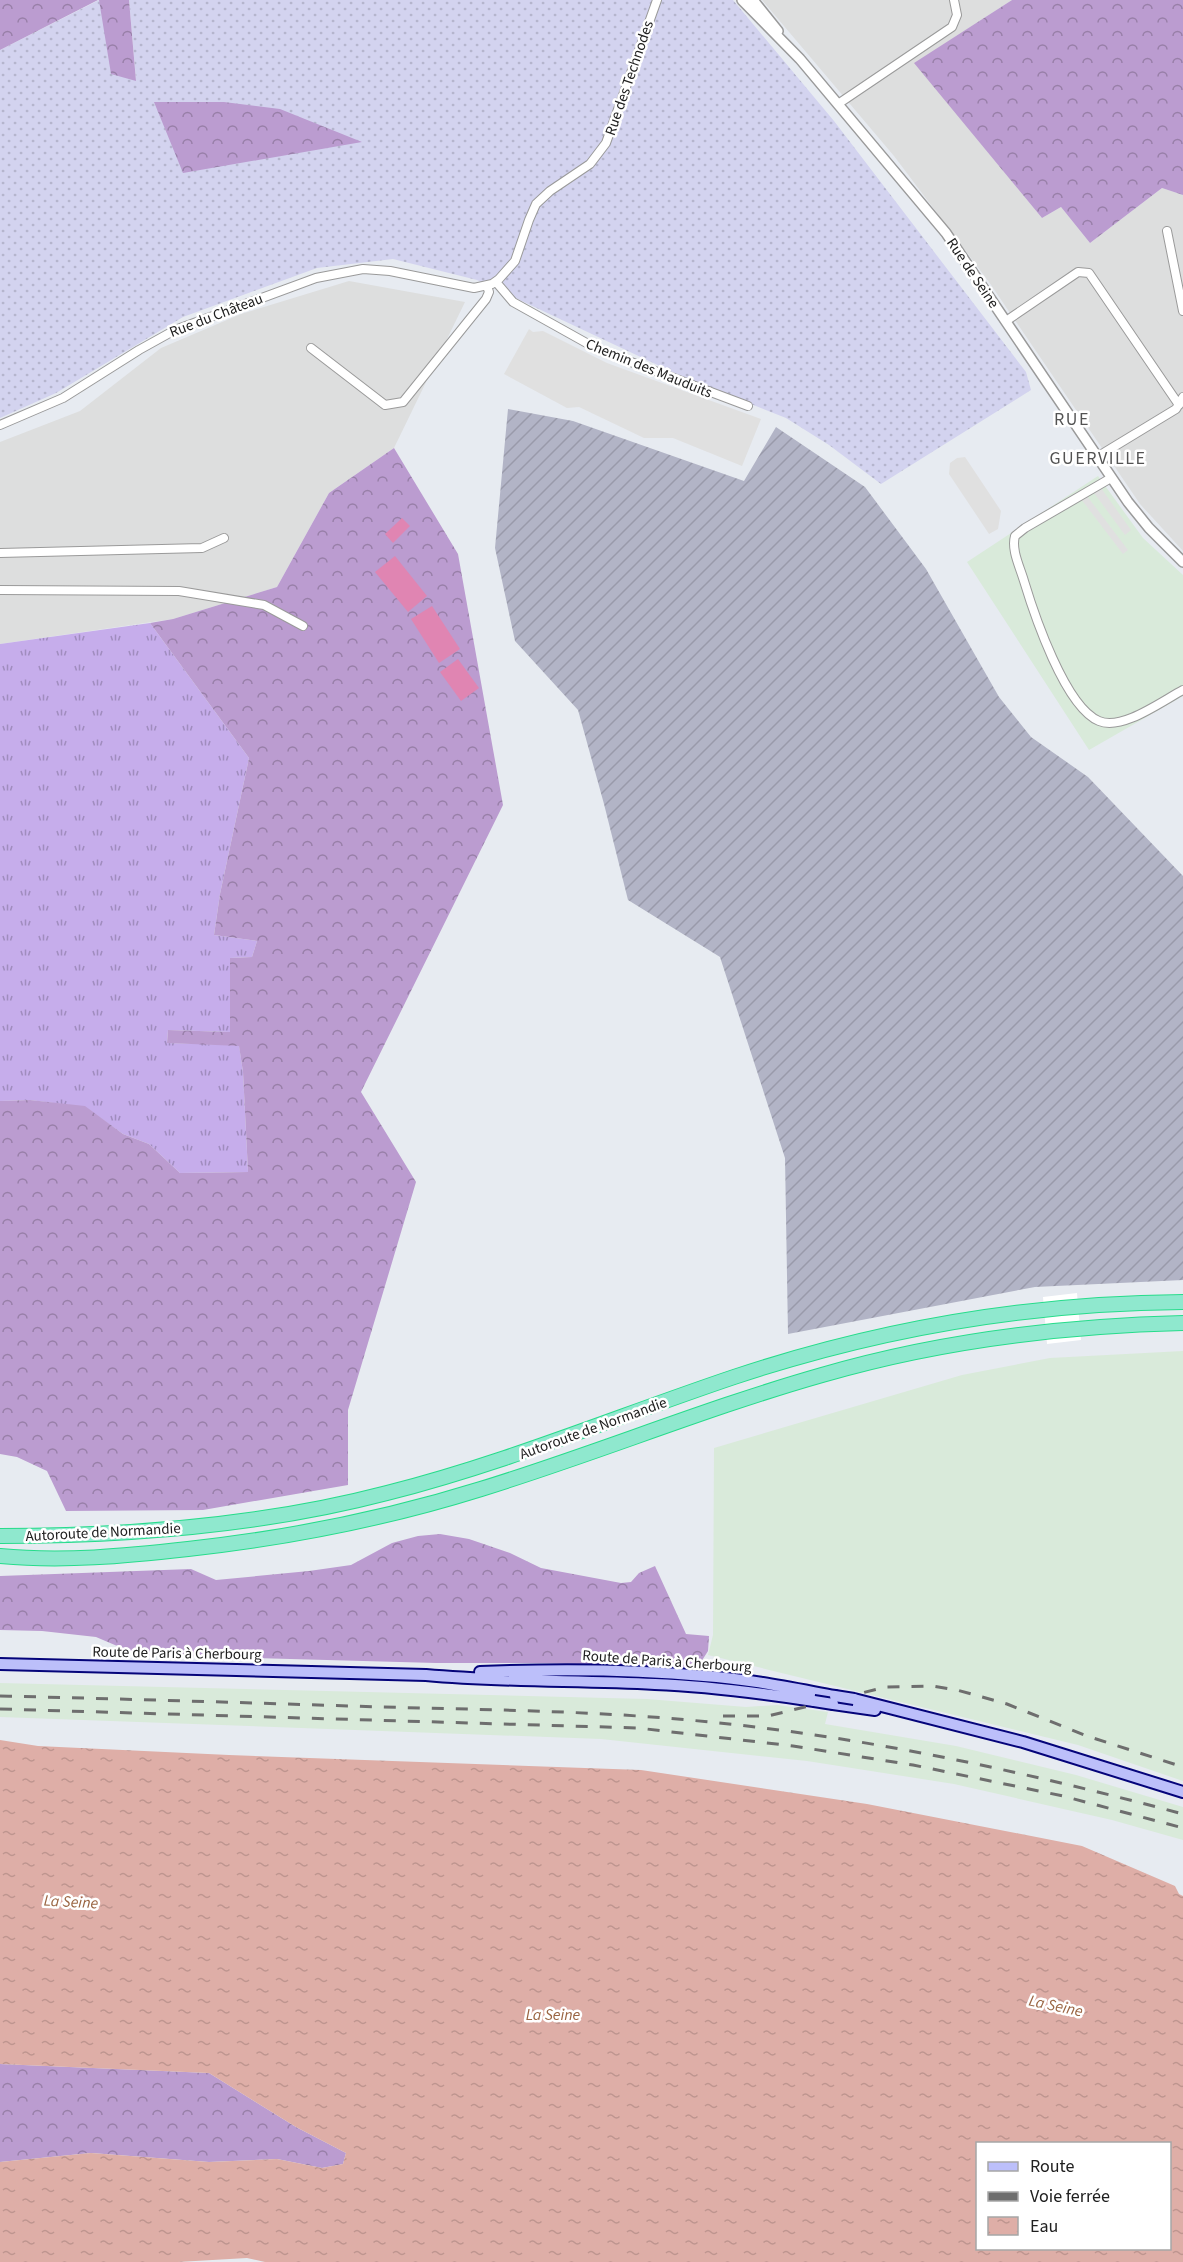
<svg xmlns="http://www.w3.org/2000/svg" width="1183" height="2262" viewBox="0 0 1183 2262" font-family="'Source Sans 3',sans-serif">
<style>
.residential{fill:#dddede}
.industrial{fill:#d9eada}
.construction{fill:url(#construction-furrows)}
.farmland{fill:url(#farmland-dots)}
.grass{fill:url(#grass-tufts)}
.forest{fill:url(#forest-crowns)}
.pitch{fill:#e085b2}
.parking{fill:#e0e0e0}
.water{fill:url(#water-ripples);fill-rule:evenodd}
.pier{fill:#fff}
.lines{fill:none;stroke-linecap:round;stroke-linejoin:round}
.minor-casing{stroke:#9a9a9a;stroke-width:10}
.tertiary-casing{stroke:#9a9a9a;stroke-width:12}
.secondary-casing{stroke:#05047a;stroke-width:14}
.motorway-casing{stroke:#27dc8b;stroke-width:16}
.minor{stroke:#fff;stroke-width:8}
.tertiary{stroke:#fff;stroke-width:9}
.secondary{stroke:#bcbffa;stroke-width:10}
.motorway{stroke:#8fe8ce;stroke-width:14}
.rail{stroke:#6e6e6e;stroke-width:3;stroke-dasharray:12 12;stroke-linecap:butt}
.secondary-bridge-casing{stroke:#05047a;stroke-width:14;stroke-linecap:butt}
.secondary-bridge{stroke:#bcbffa;stroke-width:10}
.labels{text-anchor:middle;stroke-width:5;stroke-linejoin:round;paint-order:stroke}
.street-label{font-size:15px;fill:#202020;stroke:#fff}
.water-label{font-size:16px;font-style:italic;fill:#9a6542;stroke:#fff}
.quarter-label{font-size:18px;letter-spacing:1.5px;fill:#535353;stroke:#fff}
</style>
<defs>
<pattern id="construction-furrows" width="10" height="10" patternUnits="userSpaceOnUse" patternTransform="scale(1.5)"><rect width="10" height="10" fill="#b2b4c6"/><path d="M-1 1l2-2M0 10L10 0M9 11l2-2" fill="none" stroke="#999aaa"/></pattern>
<pattern id="farmland-dots" width="8" height="8" patternUnits="userSpaceOnUse" patternTransform="scale(1.5)"><rect width="8" height="8" fill="#d3d3ef"/><path d="M2 2h.1M6 6h.1" fill="none" stroke="#b5b5cd" stroke-width="1.8" stroke-linecap="round"/></pattern>
<pattern id="grass-tufts" width="24" height="20" patternUnits="userSpaceOnUse" patternTransform="scale(1.5)"><rect width="24" height="20" fill="#c6adeb"/><path d="M3 7l-1-3M5 7V3M7 7l1-3M15 17l-1-3M17 17v-4M19 17l1-3" fill="none" stroke="#a08cbe"/></pattern>
<pattern id="forest-crowns" width="20" height="18" patternUnits="userSpaceOnUse" patternTransform="scale(1.5)"><rect width="20" height="18" fill="#bb9cd0"/><path d="M2 6a3 3 0 1 1 6 0M12 15a3 3 0 1 1 6 0" fill="none" stroke="#987fa8"/></pattern>
<pattern id="water-ripples" width="26" height="14" patternUnits="userSpaceOnUse" patternTransform="scale(1.5)"><rect width="26" height="14" fill="#deaea7"/><path d="M2 4q2-2 4 0t4 0M15 11q2-2 4 0t4 0" fill="none" stroke="#be958f"/></pattern>
</defs>
<rect width="100%" height="100%" fill="#e7ebf1"/>
<path class="residential" d="M762,0H1012L915,63L1042,218L1061,207L1090,243L1162,188L1183,195V551L1140,504L989,282L894,156Z
M349,281L465,302L394,448L329,493L277,587L173,619L0,644V442L80,411L161,348L241,314Z"/>
<path class="industrial" d="M1098,476L1143,538L1183,575V696L1089,750L967,562Z
M1183,1351V1781L1078,1745L708,1655L713,1635L714,1448L962,1375L1050,1358Z
M0,1683L647,1699L746,1707L777,1705L828,1712L825,1724L956,1746L1076,1775L1183,1807V1840L1112,1820L954,1784L807,1761L601,1739L0,1717Z"/>
<path class="construction" d="M508,409L573,421L744,481L776,427L865,487L926,569L999,697L1031,737L1088,777L1183,876V1280L1035,1287L788,1334L785,1158L720,957L628,900L604,804L578,710L515,641L495,548Z"/>
<path class="farmland" d="M99,0L136,80L129,0H733L834,121L1026,372L1031,390L881,484L829,445L786,418L683,377L477,280L393,259L317,268L183,317L56,393L0,418V50Z"/>
<path class="grass" d="M150,623L249,758L220,894L214,935L257,941L252,957L230,958V1032L168,1030L167,1043L239,1045L243,1072L248,1172L180,1173L149,1144L123,1134L85,1107L30,1100L0,1101V644Z"/>
<path class="forest" d="M0,0H98L0,50Z
M99,0H129L136,81L111,74Z
M1012,0H1183V195L1162,188L1090,243L1061,207L1042,218L914,63Z
M154,102H224L280,109L362,142L183,173Z
M394,448L458,554L503,805L361,1092L416,1182L348,1410V1485L203,1510L66,1511L47,1471L17,1457L0,1454V1101L30,1100L85,1106L123,1134L149,1144L180,1173L248,1172L243,1072L239,1046L167,1043L168,1030L230,1032V958L252,957L257,941L214,935L220,894L249,758L150,623L173,619L277,587L329,493Z
M440,1534L469,1539L510,1553L541,1568L621,1583L631,1582L639,1573L655,1566L686,1634L709,1636L708,1651L701,1662L684,1667L544,1663H436L148,1655L129,1651L96,1637L42,1631L0,1630V1576L191,1569L216,1580L309,1571L351,1565L392,1543L418,1536Z
M0,2064L209,2073L296,2127L346,2153L343,2164L322,2168L277,2159L209,2162L91,2153L0,2162Z"/>
<path class="pitch" d="M402,518L410,526L393,543L385,534Z
M395,556L427,596L408,612L375,572Z
M432,606L460,649L439,663L411,619Z
M458,659L479,688L461,701L440,672Z"/>
<path class="parking" d="M529,329L533,332L543,331L607,363L761,419L742,466L673,438H644L579,407L567,408L504,374Z
M965,457L1001,511L998,529L989,534L949,474L950,463L957,458Z
M1101,488L1131,530L1125,535L1094,493Z
M1087,496L1128,550L1123,554L1081,499Z"/>
<path class="water" d="M0,1740L38,1746L229,1755L641,1770L867,1804L1082,1846L1175,1886L1179,1894L1183,1896V2262H265L247,2258L178,2262H0V2162L91,2153L209,2162L277,2159L322,2168L343,2164L346,2153L296,2127L209,2073L0,2064ZM978,2144H1170V2248H978Z"/>
<path class="pier" d="M1077,1293L1081,1340L1047,1344L1043,1297Z"/>
<g class="lines">
<defs>
<path id="minor" d="M838,104L952,27L957,15L954,0
M1167,231L1183,311
M496,282L513,302L599,350L748,406
M1006,321L1078,272L1089,273L1179,405
M311,348L385,405L403,402L486,299L489,292L487,286
M0,425L63,398L139,350L175,330L316,278L363,269L390,271L474,288L492,284L499,279L515,261L529,220L536,204L550,191L590,164L606,143L657,0
M1097,457L1176,409L1183,397
M1111,478L1025,528L1015,536C1011,550 1020,567 1024,581C1034,614 1065,707 1099,721C1122,731 1162,701 1183,690
M0,553L202,548L224,538
M0,590L179,591L264,605L303,626"/>
<path id="tertiary" d="M742,0L800,59L946,233L1128,502L1149,528L1183,562
M753,0L778,31"/>
<path id="secondary" d="M0,1664L426,1675C502,1682 578,1680 655,1684C708,1686 761,1693 814,1701
M480,1672C554,1669 629,1669 704,1676C748,1679 791,1688 835,1696
M854,1699L1023,1742L1183,1792
M833,1704L875,1710"/>
<path id="motorway" d="M0,1536C130,1536 261,1526 387,1493C506,1463 618,1416 734,1377C878,1329 1031,1303 1183,1302
M0,1556C63,1562 126,1556 188,1549C288,1538 385,1519 481,1489C595,1454 706,1408 822,1375C939,1341 1061,1326 1183,1323"/>
</defs>
<use href="#minor" class="minor-casing"/>
<use href="#tertiary" class="tertiary-casing"/>
<use href="#secondary" class="secondary-casing"/>
<use href="#motorway" class="motorway-casing"/>
<use href="#minor" class="minor"/>
<use href="#tertiary" class="tertiary"/>
<use href="#secondary" class="secondary"/>
<use href="#motorway" class="motorway"/>
<path class="rail" d="M0,1696C128,1699 256,1703 383,1707C495,1710 608,1711 719,1723C876,1739 1030,1773 1183,1814
M0,1709L638,1728L793,1746L913,1765L1063,1796L1183,1828
M723,1716H768L886,1687L932,1686L957,1690L1007,1704L1087,1736L1183,1767"/>
<defs>
<path id="secondary-bridge" d="M835,1696L854,1699
M814,1701L833,1704"/>
</defs>
<use href="#secondary-bridge" class="secondary-bridge-casing"/>
<use href="#secondary-bridge" class="secondary-bridge"/>
</g>
<g class="labels">
<g class="street-label">
<text transform="translate(629 78) rotate(-71)" y="5">Rue des Technodes</text>
<text transform="translate(973 273) rotate(56)" y="5">Rue de Seine</text>
<text transform="translate(216 315) rotate(-21)" y="5">Rue du Château</text>
<text transform="translate(649 368) rotate(22)" y="5">Chemin des Mauduits</text>
<text transform="translate(593 1428) rotate(-20)" y="5">Autoroute de Normandie</text>
<text transform="translate(103 1532) rotate(-3)" y="5">Autoroute de Normandie</text>
<text transform="translate(177 1653) rotate(1)" y="5">Route de Paris à Cherbourg</text>
<text transform="translate(667 1661) rotate(4)" y="5">Route de Paris à Cherbourg</text>
</g>
<g class="water-label">
<text transform="translate(71 1901) rotate(3)" y="6">La Seine</text>
<text transform="translate(1056 2005) rotate(12)" y="6">La Seine</text>
<text x="553" y="2020">La Seine</text>
</g>
<g class="quarter-label">
<text x="1072" y="425">RUE</text>
<text x="1098" y="464">GUERVILLE</text>
</g>
</g>
<rect x="976" y="2142" width="195" height="108" fill="#ffffff" stroke="#a6a6a6" stroke-width="1.5"/>
<rect x="988" y="2162" width="30" height="9" fill="#bcbffa" stroke="#a6a6a6" stroke-width="1.5"/>
<text x="1030" y="2172" font-size="18" fill="#202020">Route</text>
<rect x="988" y="2192" width="30" height="9" fill="#6e6e6e" stroke="#a6a6a6" stroke-width="1.5"/>
<text x="1030" y="2202" font-size="18" fill="#202020">Voie ferrée</text>
<rect x="988" y="2217" width="30" height="18" fill="url(#water-ripples)" stroke="#a6a6a6" stroke-width="1.5"/>
<text x="1030" y="2232" font-size="18" fill="#202020">Eau</text>
</svg>
